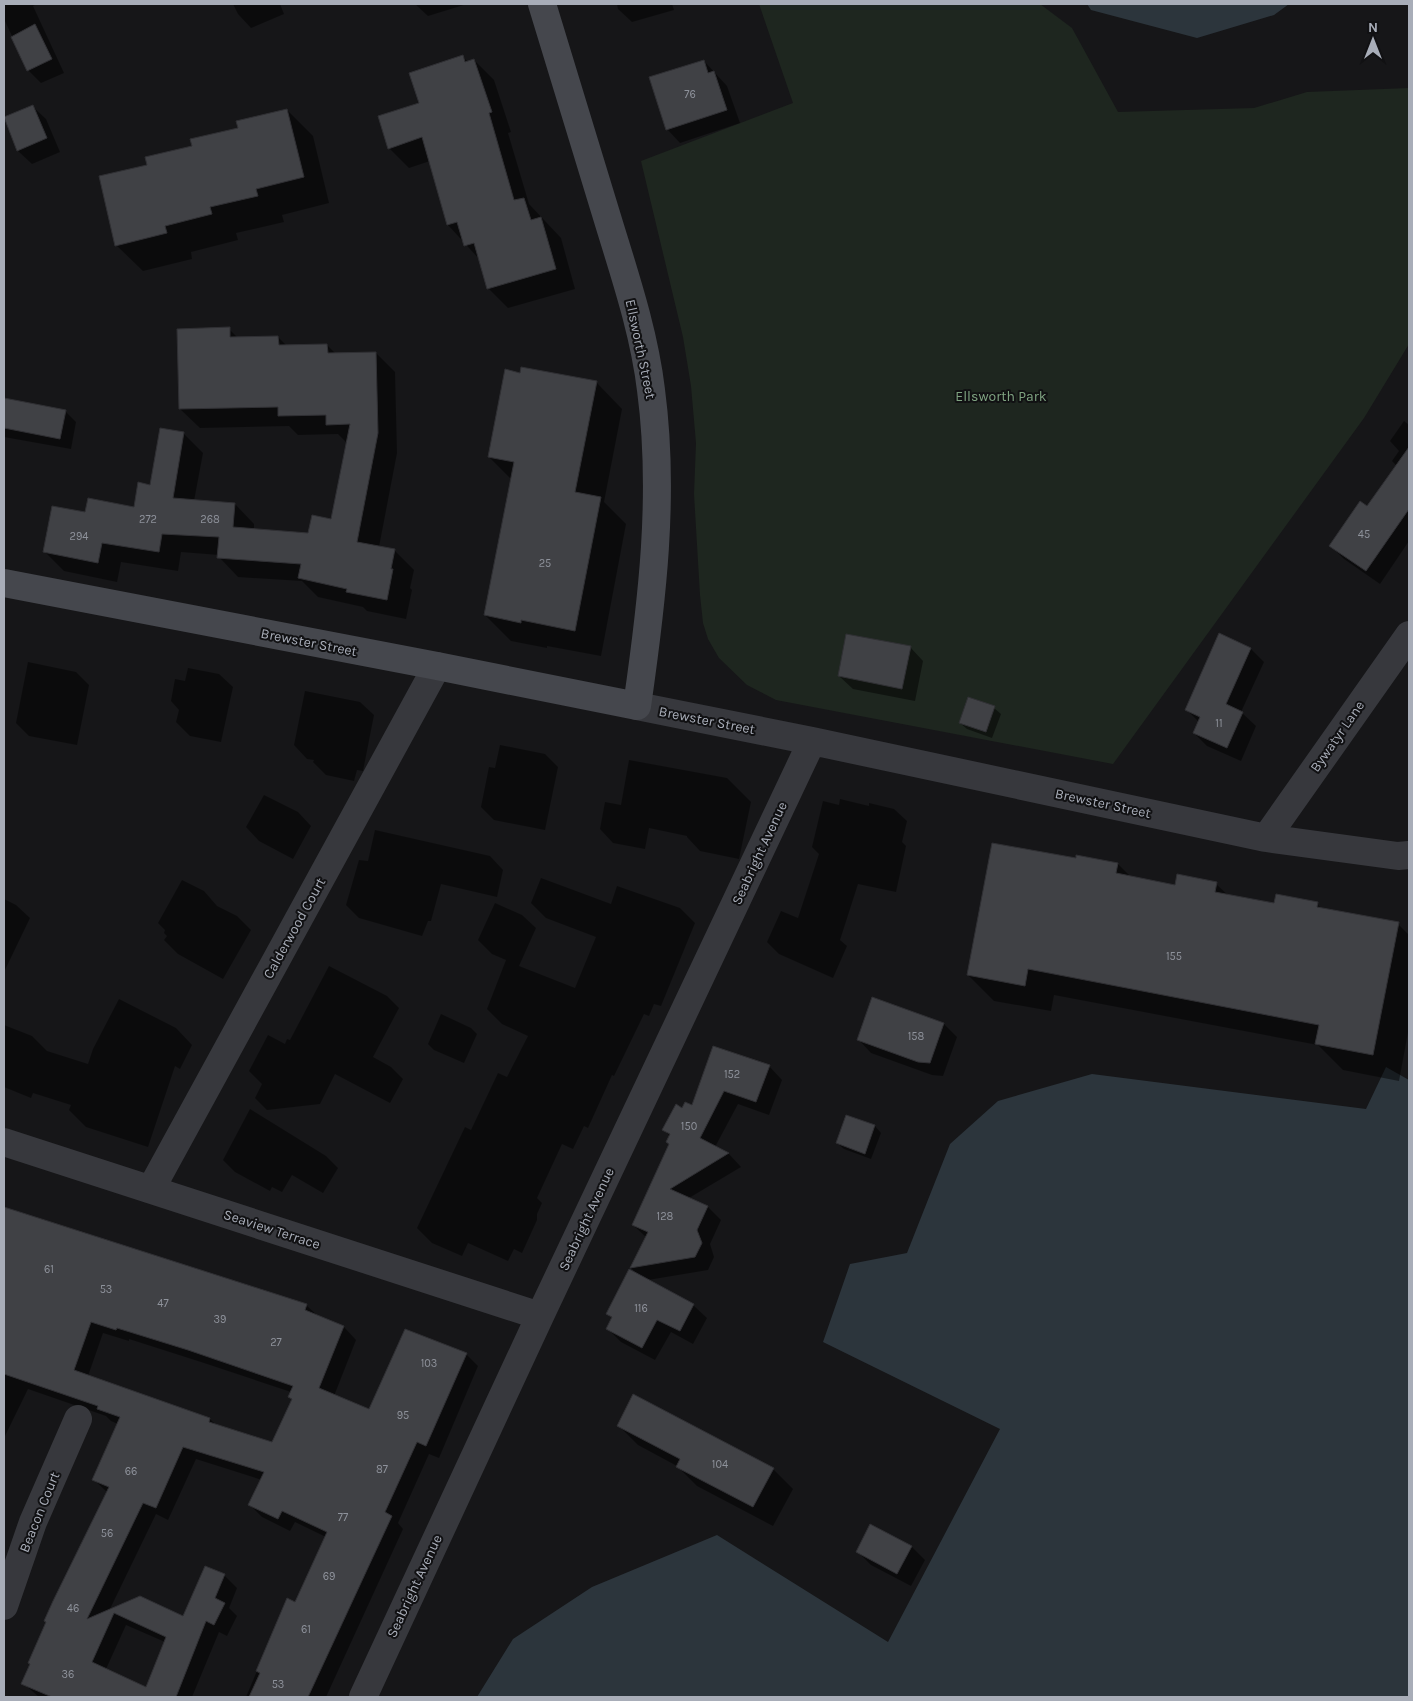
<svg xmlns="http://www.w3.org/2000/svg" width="1413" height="1701" viewBox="0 0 1413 1701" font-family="Karla,sans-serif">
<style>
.green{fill:#1e261f}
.water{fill:#2c353c}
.shadow{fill:#0007;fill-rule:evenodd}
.building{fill:#404145;stroke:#303034;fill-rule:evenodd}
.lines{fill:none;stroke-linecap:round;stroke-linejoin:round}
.street{stroke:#37383d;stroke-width:28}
.secondary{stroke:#45474d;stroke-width:28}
.labels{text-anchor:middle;stroke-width:4;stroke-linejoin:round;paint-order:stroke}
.number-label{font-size:11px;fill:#8e929b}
.street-label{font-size:14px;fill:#a8adb8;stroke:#111113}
.park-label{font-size:14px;fill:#7fa381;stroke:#111113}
</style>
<rect width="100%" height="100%" fill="#161618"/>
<path class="green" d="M759,4H1040L1072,28L1118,112L1254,108L1307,92L1409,88V344L1364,418L1113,764L776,700L747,685L719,658L708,639L703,623L700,595L694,494L696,443L691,386L683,337L641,161L793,103Z"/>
<path class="water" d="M1087,4H1289L1274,15L1197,38L1091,10Z
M1386,1067L1409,1080V1697H477L513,1639L592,1587L717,1535L888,1642L1000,1429L823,1342L850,1264L907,1253L950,1144L998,1101L1092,1074L1366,1109Z"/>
<path class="shadow" d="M4,4H37L33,6L64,73L41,83L28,70L4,19Z
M233,4H280L284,14L251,28L238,14Z
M415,4H467L428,16Z
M617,4H672L674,10L632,22L618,9Z
M462,56L468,62L474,60L494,80L511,132L508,133L529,204L561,238L575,289L508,308L488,288L480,260L448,225L430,161L409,168L389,148L420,104Z
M704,61L727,86L740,123L680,143L667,129Z
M32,106L46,119L60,152L32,164L18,151L5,118Z
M287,110L313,136L329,203L282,215L284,222L236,233L238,240L191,252L192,259L143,271L116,245L148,166Z
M229,329L238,338L278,337L287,346L327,345L336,354L376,353L395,372L397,453L379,547L394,550L414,570L410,588L412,590L406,619L367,611L363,607L318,597L302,581L238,577L219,557V555L181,552L178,571L121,562L117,582L64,571L45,552L86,514L135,508L151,486L161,430L184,434L203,453L194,501L235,504L254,524V530L309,534L332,521L348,444L338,434L298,435L289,426L200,428L180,409Z
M521,374L596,382L622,409L604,502L626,524L601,656L547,646V648L511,641L485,615L511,479L489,457Z
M4,398L65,411L76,422L71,449L4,437Z
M1404,421L1409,425V541L1380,584L1344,559L1331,546L1367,508L1397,466L1392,461L1399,451L1390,441Z
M910,647L923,661L915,701L853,689L839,676Z
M1251,649L1264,662L1241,712L1256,726L1241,761L1207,746L1194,733L1199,722L1186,709Z
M28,662L76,672L89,685L77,745L29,736L16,723Z
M188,668L219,674L233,687L221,742L190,736L176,722L179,710L171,701L175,679L185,681Z
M305,691L360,702L374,715L363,771L357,770L354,781L326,775L313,762L314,760L307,759L294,745Z
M994,708L1001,714L992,738L967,729L960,723Z
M500,745L545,754L558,767L545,830L494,820L481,807L489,767L495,768Z
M629,760L727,778L751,802L739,859L700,851L687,837V836L649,828L645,849L613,843L600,829L605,802L621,805Z
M264,795L298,812L311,826L293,859L259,841L246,827Z
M840,799L869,806V803L894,809L907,821L902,842L906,846L896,892L858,884L840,940L847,946L833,978L779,954L767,942L781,911L798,918L819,854L812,847L823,801L839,805Z
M375,830L490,856L503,870L497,897L441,884L431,921H428L422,936L359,918L346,905L359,860L368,861Z
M1077,860L1118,864L1131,877L1176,886L1216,884L1229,896L1275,905L1317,904L1323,910L1398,924L1409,935V1027L1399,1081L1343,1070L1318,1045L1054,995L1051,1011L994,1001L968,975Z
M541,878L611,904L617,886L680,908L695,923L661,1006L654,1004L649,1016L644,1014L614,1076L612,1075L588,1128L584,1126L573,1149L562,1144L537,1198L542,1203L537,1214V1220L522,1253L514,1249L508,1261L468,1243L462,1256L432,1243L417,1228L465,1127L471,1130L498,1073L507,1077L528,1036L502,1024L487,1009L506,960L492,954L478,940L495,903L522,915L536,928L519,966L575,988L596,937L546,918L531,903Z
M182,880L204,891L217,906L237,916L251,930L223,979L178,954L164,940L167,936L164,933L165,930L158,923Z
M4,899L16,905L30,918L4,972Z
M329,966L387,996L399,1008L373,1057L391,1067L403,1079L390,1103L335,1074L320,1104L267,1110L255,1098L262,1084L249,1071L268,1035L285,1044L287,1039L290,1040Z
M873,998L944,1024L957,1037L943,1076L932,1075L871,1053L858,1039Z
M119,999L176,1028L192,1045L180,1069L175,1066L148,1147L86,1127L69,1110L71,1105L33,1093L31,1098L4,1087V1025L32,1036L47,1051L88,1064L93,1049Z
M441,1014L471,1028L477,1034L464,1063L434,1050L428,1044Z
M769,1066L782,1080L769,1115L738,1104L715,1147L729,1154L741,1167L689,1198L708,1207L721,1220L710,1244L714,1257L708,1270L648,1280L693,1305L707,1318L693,1344L671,1332L655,1360L621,1342L608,1329L613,1319L607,1313L637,1274L631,1268L647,1238L633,1225L670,1145V1136L664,1130L683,1109L692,1107Z
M250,1109L326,1156L338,1168L323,1193L292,1175L282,1192L272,1187L270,1191L235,1172L223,1160Z
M847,1116L875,1126L881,1133L871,1159L844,1149L837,1143Z
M4,1207L306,1305L319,1317L344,1327L356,1340L334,1396L370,1411L466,1354L478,1366L439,1458L429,1454L398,1523L403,1529L326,1697H246L287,1600L296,1604L326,1537L295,1522L290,1531L262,1517L250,1505L262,1480L196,1459L168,1520L156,1514L109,1611L183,1617L224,1575L237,1588L229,1608L237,1616L227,1636L219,1632L192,1697H39L23,1683L107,1492L93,1479L118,1424L111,1421L106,1416L28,1389L4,1438ZM103,1333L129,1341V1339L201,1362L291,1392L289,1397L293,1401L273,1443L217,1426L210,1419L88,1376ZM126,1625L165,1642L147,1688L106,1669Z
M618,1425L773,1469L793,1489L773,1526L697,1486L677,1466L638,1445Z
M912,1547L925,1560L911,1586L871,1565L857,1551Z"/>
<path class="building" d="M35,24L52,59L27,71L11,37Z
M463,55L465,62L474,59L492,112L489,113L514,200L524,198L531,220L541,217L556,269L487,289L474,243L464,246L457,222L447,225L422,137L388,149L378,116L419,103L409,73Z
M704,60L708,73L714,71L727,110L666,130L649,77Z
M33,105L47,138L17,151L4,117Z
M287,109L304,177L256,189L258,196L210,207L212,214L165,226L167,233L115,246L99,176L147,165L145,157L192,146L190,139L238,128L236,121Z
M230,327V337L278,336L279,345L327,344L328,353L376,352L378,433L357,542L395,549L391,569H393L387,600L346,592L347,589L298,578L301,564L217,558L219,537L162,534L159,552L102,543L98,563L43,552L52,506L85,512L88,498L134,507L138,482L150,485L160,428L184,432L173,498L235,503L233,527L308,533L312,515L331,519L350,424L326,425V415L278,416V407L179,409L177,329Z
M521,367L597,381L575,492L601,497L575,631L521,620V623L484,615L514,462L488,457L505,369L520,373Z
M4,398L66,410L60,439L4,428Z
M1409,447V509L1366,571L1329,546L1360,501L1367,506Z
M1219,633L1251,648L1226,704L1243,712L1227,748L1193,733L1200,717L1185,710Z
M846,634L911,646L902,689L838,676Z
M968,697L995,706L986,732L959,723Z
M992,843L1076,858V855L1118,863L1116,873L1175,885L1177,874L1217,882L1215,892L1274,903L1276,894L1318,902L1317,907L1399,922L1373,1055L1315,1044L1319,1025L1028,969L1025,986L967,975Z
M872,997L944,1023L930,1063L918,1062L857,1040Z
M713,1046L770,1065L756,1102L724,1091L700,1138L729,1153L670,1189L708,1206L697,1230L702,1243L695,1257L630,1268L648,1232L632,1225L669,1144L666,1142L670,1134L662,1130L676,1104L682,1108L685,1102L692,1105Z
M846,1115L875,1125L865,1154L836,1143Z
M4,1207L307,1304L305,1310L344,1326L319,1388L369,1409L405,1329L467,1353L426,1446L417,1442L385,1512L392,1516L308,1697H249L260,1673L256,1671L287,1598L295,1602L327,1532L282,1511L278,1519L248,1505L264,1472L183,1447L156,1508L143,1503L87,1619L140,1596L183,1616L205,1566L225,1574L215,1598L225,1603L214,1625L206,1621L176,1697H52L21,1684L30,1664L28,1663L46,1622L44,1621L53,1601L109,1487L92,1480L120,1417L97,1409L98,1406L4,1374ZM91,1322L116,1330L117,1328L188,1350L293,1386L288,1397L292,1399L272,1442L209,1422L210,1418L74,1370ZM114,1613L166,1637L146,1687L92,1662Z
M629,1269L694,1304L680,1331L657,1320L642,1348L606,1329L612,1317L606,1314Z
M633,1394L774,1468L753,1507L676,1467L680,1459L617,1426Z
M870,1524L912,1546L897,1574L856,1552Z"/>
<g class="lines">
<path class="street" d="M637,706L812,741L1266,838L1398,856L1409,855
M1266,838L1409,635
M4,1142L540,1316
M151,1189L437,666
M4,1606L33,1522L78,1419
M363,1697L540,1316L812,741"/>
<path class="secondary" d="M4,583L437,666L637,706C652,602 665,495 651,390C644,331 624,273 607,217C585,146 564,75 542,4"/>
</g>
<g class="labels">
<g class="number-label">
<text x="690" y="98">76</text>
<text x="148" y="523">272</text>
<text x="210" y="523">268</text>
<text x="1364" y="538">45</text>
<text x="79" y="540">294</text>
<text x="545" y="567">25</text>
<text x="1219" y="727">11</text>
<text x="1174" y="960">155</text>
<text x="916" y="1040">158</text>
<text x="732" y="1078">152</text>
<text x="689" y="1130">150</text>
<text x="665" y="1220">128</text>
<text x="49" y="1273">61</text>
<text x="106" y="1293">53</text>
<text x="163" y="1307">47</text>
<text x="641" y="1312">116</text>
<text x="220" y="1323">39</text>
<text x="276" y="1346">27</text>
<text x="429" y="1367">103</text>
<text x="403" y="1419">95</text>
<text x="720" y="1468">104</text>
<text x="382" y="1473">87</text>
<text x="131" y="1475">66</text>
<text x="343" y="1521">77</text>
<text x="107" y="1537">56</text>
<text x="329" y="1580">69</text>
<text x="73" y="1612">46</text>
<text x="306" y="1633">61</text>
<text x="68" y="1678">36</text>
<text x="278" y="1688">53</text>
</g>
<g class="street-label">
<text transform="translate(641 349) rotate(78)" y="5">Ellsworth Street</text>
<text transform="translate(309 642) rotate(11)" y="5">Brewster Street</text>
<text transform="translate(707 720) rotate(11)" y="5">Brewster Street</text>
<text transform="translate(1337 736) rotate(-55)" y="5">Bywatyr Lane</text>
<text transform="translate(1103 803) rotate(12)" y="5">Brewster Street</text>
<text transform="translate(759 853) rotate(-65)" y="5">Seabright Avenue</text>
<text transform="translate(294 928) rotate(-61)" y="5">Calderwood Court</text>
<text transform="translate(586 1219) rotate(-65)" y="5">Seabright Avenue</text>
<text transform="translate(272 1229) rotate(18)" y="5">Seaview Terrace</text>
<text transform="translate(39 1512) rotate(-68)" y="5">Beacon Court</text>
<text transform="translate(414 1586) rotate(-65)" y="5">Seabright Avenue</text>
</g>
<g class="park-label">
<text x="1001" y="401">Ellsworth Park</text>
</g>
</g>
<rect width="1413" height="1701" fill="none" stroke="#a8adb8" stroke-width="10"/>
<g transform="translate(1373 40)" stroke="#111113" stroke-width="4" paint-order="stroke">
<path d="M0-4L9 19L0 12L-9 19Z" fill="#a8adb8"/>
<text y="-8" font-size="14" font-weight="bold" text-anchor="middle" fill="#a8adb8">N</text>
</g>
</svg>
